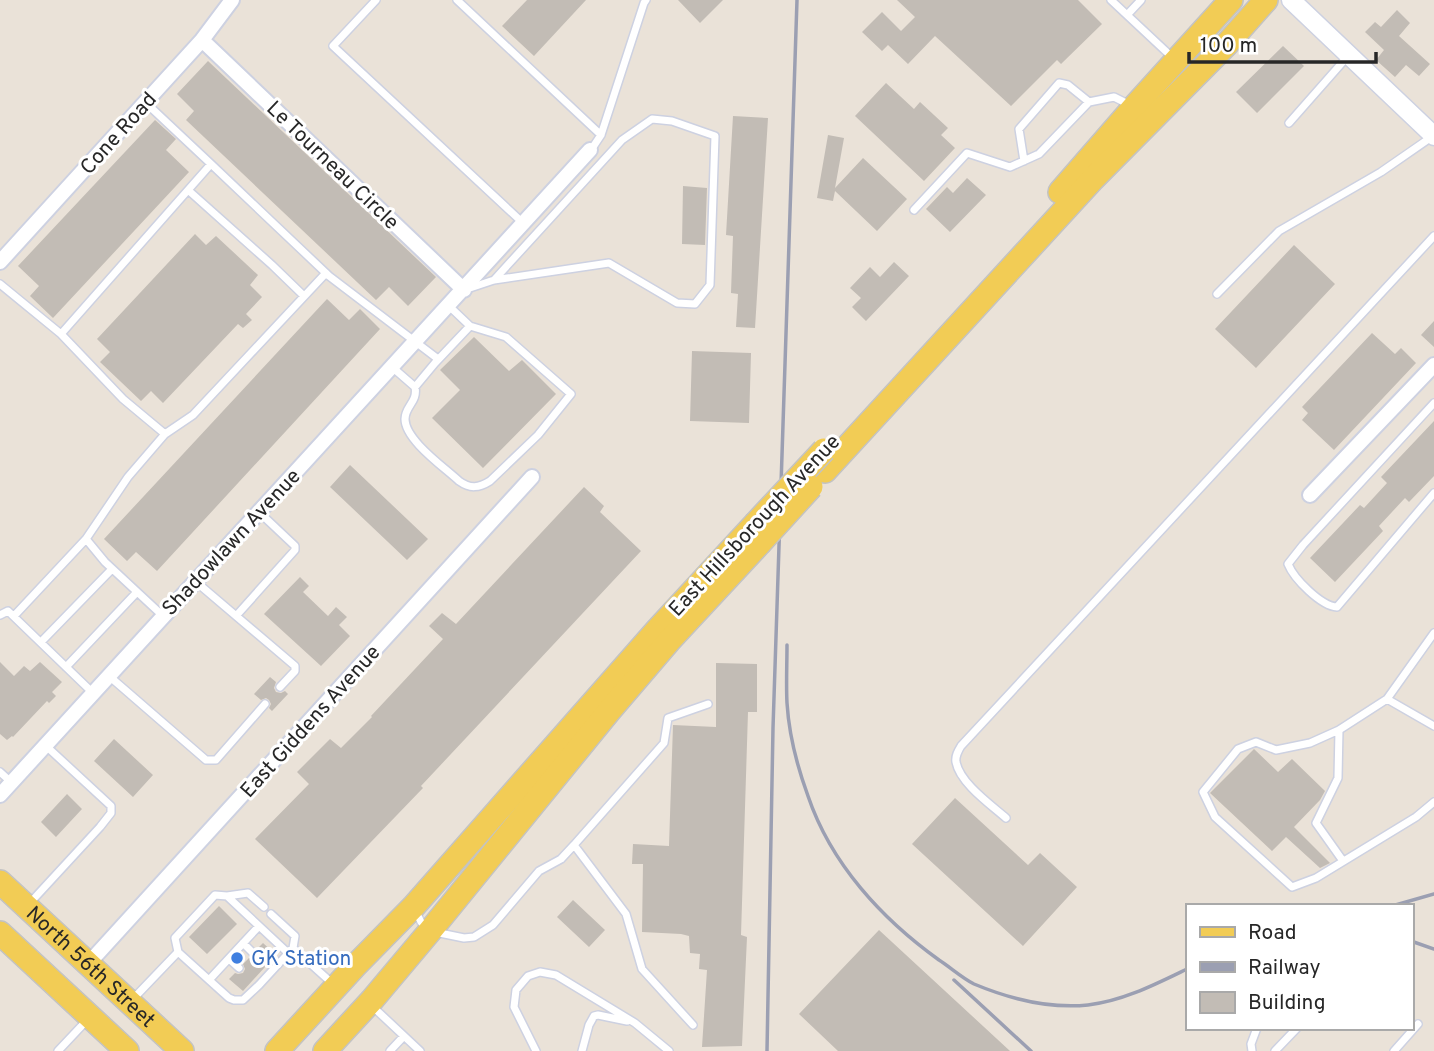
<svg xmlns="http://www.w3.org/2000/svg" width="1434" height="1051" viewBox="0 0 1434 1051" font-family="Overpass,sans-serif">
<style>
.building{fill:#c2bcb5}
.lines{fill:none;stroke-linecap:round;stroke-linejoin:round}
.service-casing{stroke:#cdd1e1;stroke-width:10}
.minor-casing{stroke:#cdd1e1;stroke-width:18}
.tertiary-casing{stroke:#cdd1e1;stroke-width:21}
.primary-casing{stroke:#c3c3c3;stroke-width:26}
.service{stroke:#fff;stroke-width:7}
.minor{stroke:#fff;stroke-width:14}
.tertiary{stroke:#fff;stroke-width:18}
.primary{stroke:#f2cc55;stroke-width:23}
.rail{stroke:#9b9fb2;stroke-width:3.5}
.primary-bridge-casing{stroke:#c3c3c3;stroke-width:26;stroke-linecap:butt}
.primary-bridge{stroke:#f2cc55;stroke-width:23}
.shop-dot{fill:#3f7fe0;stroke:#fff;stroke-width:2.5}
.labels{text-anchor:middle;stroke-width:6;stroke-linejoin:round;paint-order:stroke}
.street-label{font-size:21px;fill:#272727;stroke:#fff}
.shop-label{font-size:21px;fill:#366cbe;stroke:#fff;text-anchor:start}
</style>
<rect width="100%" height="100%" fill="#eae2d8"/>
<path class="building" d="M527,0H586L534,56L502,26Z
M678,0H723L700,23Z
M897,0H1078L1102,24L1061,64L1057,60L1011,106L935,36L908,64L888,45L882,51L862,32L882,12L901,31L915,17Z
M1397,10L1410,23L1399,36L1430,64L1419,76L1406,65L1395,77L1376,60L1384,50L1365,32L1375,22L1381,27Z
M1283,46L1304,66L1257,113L1236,92Z
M208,61L436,277L408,306L389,287L376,300L186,120L194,111L177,94Z
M886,83L914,109L920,102L948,128L941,135L955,148L924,181L855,116Z
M733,116L768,118L755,328L736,327L738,294L731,293L733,236L726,235Z
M155,120L176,139L166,150L189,172L53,318L30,296L39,286L18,266Z
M828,135L844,138L835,188L863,158L907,199L877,231L835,191L833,201L817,198Z
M967,178L986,195L950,232L926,209L947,187L953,193Z
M683,186L707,188L705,245L682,244Z
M195,234L206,245L216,236L258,275L250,285L262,297L246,314L252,320L243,328L238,324L163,403L151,391L141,401L100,362L110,352L97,339Z
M1294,245L1335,284L1256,368L1215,329Z
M894,262L909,276L866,321L852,307L861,298L850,288L870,267L880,277Z
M327,299L349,320L360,309L380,329L157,571L136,552L127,561L104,539Z
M1434,321V347L1421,335Z
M1372,333L1395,354L1401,348L1416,363L1334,450L1302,420L1308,413L1302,407Z
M474,337L509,371L522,360L556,394L483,468L432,418L460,390L440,370Z
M692,351L751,353L749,423L690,421Z
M1434,421V476L1409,502L1405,498L1379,526L1383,531L1335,582L1310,558L1360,505L1364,508L1387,483L1381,477Z
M350,465L428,539L407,560L330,487Z
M584,487L604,506L600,512L641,551L421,786L423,788L317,898L255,839L309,784L297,772L330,739L341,748L372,717L371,716L443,639L429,626L442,613L456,624Z
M300,577L309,586L303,592L328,616L336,607L347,617L339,625L350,636L321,666L264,614Z
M0,662L14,676L24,666L30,671L40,662L62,682L52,692L56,696L49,703L47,701L13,737L12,736L7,740L0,734Z
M716,663L757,664V712H748L741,935L747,937L742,1046L702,1047L707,970L699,969L700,954L690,953L689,936L681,934L642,932L643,864H632L633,844L669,846L673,725L716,727Z
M270,677L276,682L274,688L276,692L281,693L285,691L288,694L272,711L269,708L271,704L269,700L266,698L261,700L254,694Z
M114,739L153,775L133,797L94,761Z
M1254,749L1278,772L1292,759L1325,791L1320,800L1294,827L1330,863L1320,868L1286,837L1272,851L1210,793Z
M67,794L82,809L56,837L41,822Z
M955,798L1028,865L1040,853L1077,887L1023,946L912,844Z
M573,900L605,930L589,947L557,917Z
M219,906L237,924L207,954L189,937Z
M879,930L1010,1051H838L799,1014Z
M263,943L276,955L243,991L229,979L235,973L238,974L243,973L245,969L243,964L249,958L254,959L258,957L259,952L257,949Z"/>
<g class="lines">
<defs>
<path id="service" d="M376,0L333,46L523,223
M457,0L601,135
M1111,0L1173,58
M1127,15L1141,0
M145,102L211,164
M1289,123L1348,56
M591,150L601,135L644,3L646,0
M1024,161L1019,129L1059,83L1068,85L1089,102
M188,190L272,265L304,296
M914,210L967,153L1010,167L1039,154L1089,102L1114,97L1130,105
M0,284L61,334
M467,289L494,280L609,263L677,303L695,304L710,285L715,136L672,121L652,119L622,140L494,280
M1217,294L1279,231L1381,172L1433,136
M392,367L415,387L435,363L470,326L449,306
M415,387C418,402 405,406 405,419C405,440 444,467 459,481C470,489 479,488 490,481L538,435L571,394L506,337L470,326
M1434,403L1303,545L1288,564C1294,579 1321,606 1337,607L1434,493
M165,434L193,415L326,273
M195,581L295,666V671L280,687
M0,615L8,611L93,693
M14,616L86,539
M163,616L105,562L86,539L128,477L165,434L123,399L61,334L211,164L329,276L438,359
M236,616L295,550V546L259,512
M1434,633L1387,699L1339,730L1310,743L1276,750L1256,742L1238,749L1203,792L1215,817L1292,887L1316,878L1416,817L1434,802
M41,642L112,569
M66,667L137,592
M109,676L206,760H216L265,704
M1387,699L1434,726
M1339,730L1338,778L1316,823L1343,861
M0,772L11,782
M1006,818C990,804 960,783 956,762C955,756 958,751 961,746L1434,236
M574,845L626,914L642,969L693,1025
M227,896L248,893L264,907
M29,904L100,827L111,813V806L45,745
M415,910L421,922L430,931L464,938L474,937L493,925L539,871L561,859L574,845L664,743L668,718L708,704
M243,943L253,953
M293,948L333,984
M178,952L229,998L234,1000H243L259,985L293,948L295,936L271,914
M229,959L239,968
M209,980L259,926
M133,999L178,952L175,938L215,895L227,896L288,953
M372,1006L420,1051
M58,1051L89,1018
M390,1051L404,1036
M536,1051L514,1007L516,990L528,976L540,972L556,975L635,1023L669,1051
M582,1051L589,1025L594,1016L598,1015L627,1021
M1252,1051L1251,1044L1257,1028
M1275,1051L1297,1028
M1394,1051L1418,1024"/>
<path id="minor" d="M202,40L464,290
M0,262L202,40L232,0
M1310,495L1434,365
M0,795L590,150
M88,964L532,477"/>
<path id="tertiary" d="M1291,0L1434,136"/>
<g id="primary">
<path d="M1060,192L1134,107L1231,0"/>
<path d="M825,471L1093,179L1226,45L1266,0"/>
<path id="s1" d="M0,882L182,1051"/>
<path d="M0,933L127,1051"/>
<path d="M277,1051L355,966L414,906L657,630L755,524"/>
<path d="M325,1051L372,1000L430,931L610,710L669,641L759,544"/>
</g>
</defs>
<use href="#service" class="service-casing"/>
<use href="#minor" class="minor-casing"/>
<use href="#tertiary" class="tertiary-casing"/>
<use href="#primary" class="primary-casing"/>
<use href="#service" class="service"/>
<use href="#minor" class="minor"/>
<use href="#tertiary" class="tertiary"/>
<use href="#primary" class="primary"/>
<path class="rail" d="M787,645C787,664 786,684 787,703C789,735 797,766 808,796C831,864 882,919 939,960C950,967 962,978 974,984C1010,999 1049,1009 1088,1005C1123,1001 1156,984 1187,969
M1392,906L1434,894
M1411,941L1434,949
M954,980L1031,1051
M767,1051L773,728L797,0"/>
<defs>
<path id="primary-bridge" d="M755,524L824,450
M759,544L811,487"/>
</defs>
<use href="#primary-bridge" class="primary-bridge-casing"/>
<use href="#primary-bridge" class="primary-bridge"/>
</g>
<circle class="shop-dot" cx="237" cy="958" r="7"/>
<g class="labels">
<g class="street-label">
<text transform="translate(118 133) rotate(-48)" y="7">Cone Road</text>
<text transform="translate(333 165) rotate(44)" y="7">Le Tourneau Circle</text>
<text transform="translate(754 525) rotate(-47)" y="7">East Hillsborough Avenue</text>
<text transform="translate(231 542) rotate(-47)" y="7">Shadowlawn Avenue</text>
<text transform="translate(310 721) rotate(-48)" y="7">East Giddens Avenue</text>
<text dy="7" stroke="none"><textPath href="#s1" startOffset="124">North 56th Street</textPath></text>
</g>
<g class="shop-label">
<text x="251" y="965">GK Station</text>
</g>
</g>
<rect x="1186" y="904" width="228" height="126" fill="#ffffff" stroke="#a9a9a9" stroke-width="2"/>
<rect x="1200" y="927" width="35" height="10" fill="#f2cc55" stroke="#a9a9a9" stroke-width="2"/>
<text x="1248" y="939" font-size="21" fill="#272727">Road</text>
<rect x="1200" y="962" width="35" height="10" fill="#9b9fb2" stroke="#a9a9a9" stroke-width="2"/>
<text x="1248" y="974" font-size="21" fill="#272727">Railway</text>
<rect x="1200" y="992" width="35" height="21" fill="#c2bcb5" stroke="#a9a9a9" stroke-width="2"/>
<text x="1248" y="1009" font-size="21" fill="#272727">Building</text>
<path d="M1189 52v10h187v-10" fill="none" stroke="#272727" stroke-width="3.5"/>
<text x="1200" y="52" font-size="21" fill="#272727" stroke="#ffffff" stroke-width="5" paint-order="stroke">100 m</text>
</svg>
